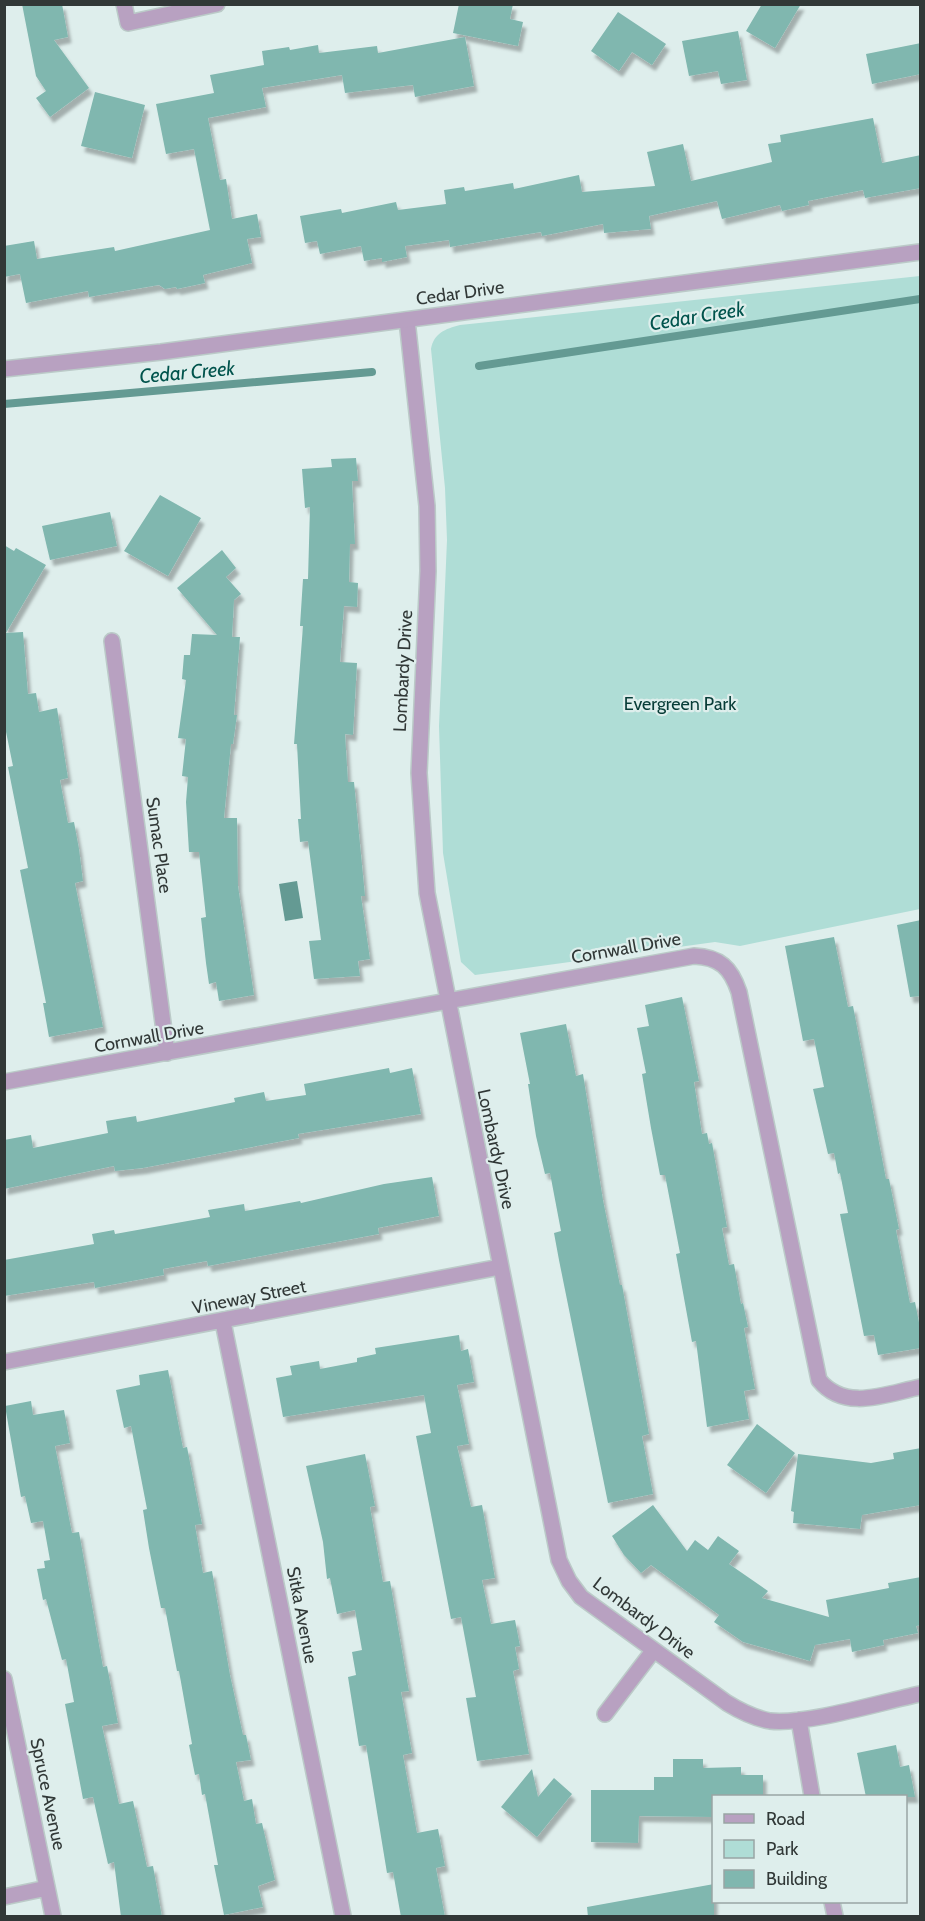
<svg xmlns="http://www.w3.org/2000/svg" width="925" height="1921" viewBox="0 0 925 1921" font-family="Cabin,sans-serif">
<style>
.green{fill:#afddd6}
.water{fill:#649a93}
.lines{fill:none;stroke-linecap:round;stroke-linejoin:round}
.stream{stroke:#649a93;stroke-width:8}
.building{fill:#80b7af;filter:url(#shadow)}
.minor-casing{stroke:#bbcac8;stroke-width:18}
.tertiary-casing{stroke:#bbcac8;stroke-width:18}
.minor{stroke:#b8a1c1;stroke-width:15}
.tertiary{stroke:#b8a1c1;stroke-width:15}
.labels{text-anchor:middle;stroke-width:4.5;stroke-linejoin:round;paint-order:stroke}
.street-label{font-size:18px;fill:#313837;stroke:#deeeec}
.park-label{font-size:18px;fill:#073c37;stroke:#deeeec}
.water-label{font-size:20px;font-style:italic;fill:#00534c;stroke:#deeeec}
</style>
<defs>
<filter id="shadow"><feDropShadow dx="3.5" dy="6" stdDeviation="1.5" flood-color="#0004"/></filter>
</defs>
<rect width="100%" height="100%" fill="#deeeec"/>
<path class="green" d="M920,276V909L740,946L715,942L475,975L461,962L443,853L439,726L447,540L445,488L431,349C434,333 445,329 460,325Z"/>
<path class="water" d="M297,881L303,918L285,921L279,884Z"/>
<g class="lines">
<path class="stream" d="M479,366L920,299
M4,404L372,372"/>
</g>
<path class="building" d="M22,4H62L68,37L54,40L89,88L50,117L36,98L46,91L36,76Z
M459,4H513L510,19L523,22L518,46L453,33Z
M762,4H801L775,48L746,31Z
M618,12L666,44L652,65L632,52L619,71L591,51Z
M738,31L747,80L721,84L718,71L689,76L682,41Z
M465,37L474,86L415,97L413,85L345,93L342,75L262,88L266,107L208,118L220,180L226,179L232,219L257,214L261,237L247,239L252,263L203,275L205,283L177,289L176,287L165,289L159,285L89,297L88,291L26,303L20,274L4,277V246L34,241L37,259L114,247L115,251L210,230L194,149L166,154L156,104L214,93L210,75L264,65L262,51L289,47L290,50L318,45L319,53L377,46L378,53Z
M921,43V74L872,84L866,54Z
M95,92L145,105L132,158L81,146Z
M873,118L882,163L921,155V188L865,198L863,190L808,201L809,205L782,211L780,205L722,219L717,201L649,216L651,229L604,233L603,224L542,236L541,232L450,247L449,240L405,246L407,257L382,262V258L364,261L361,246L320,254L317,241L305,243L300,216L341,209L342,213L396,202L398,210L446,204L444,190L464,187L465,191L513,183L514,189L579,175L582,192L655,186L647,152L683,144L691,181L772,162L768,144L781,142L780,135Z
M356,458L358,481H352L355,544H350L349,582L358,583L357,607L344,606L340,662L357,663L353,735L345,734L348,782H354L365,896H361L370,959L358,961L360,976L314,979L309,941L321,940L308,841L300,842L298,819H301L297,744H294L303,626H300L303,579H308L310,507L305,508L302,469L332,467L331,459Z
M160,495L201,518L168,576L124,551Z
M110,512L117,546L50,560L42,526Z
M4,545L14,551L16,548L46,565L6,633L23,632L28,694L36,693L39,712L57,708L68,778L60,780L68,823L74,822L79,849L83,881L75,883L103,1027L49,1037L43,1003H46L20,870L28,868L8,767L13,766L4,722Z
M222,550L236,568L226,577L241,594L234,600L232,637H240L234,715H237L233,744H231L224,818H237L238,886L254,995L219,1001L216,982L209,984L206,963L201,918L206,917L199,852H189L186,802L188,777L182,776L186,739L178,738L186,680L182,679L184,655H190L192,634L217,635L177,588Z
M921,920V996L910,997L897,925Z
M834,937L848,1007L853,1006L886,1179H889L899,1229L896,1230L910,1303L915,1302L921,1333V1348L878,1355L874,1335L864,1336L840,1214L848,1213L840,1173L838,1174L834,1153L828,1154L813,1089L824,1087L814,1039L803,1041L785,946Z
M682,997L699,1081L694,1082L702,1134L707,1133L709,1144L712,1143L727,1227L722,1228L729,1265L734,1264L741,1304L743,1303L748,1327L744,1328L755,1389L744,1391L749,1419L707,1427L696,1341L692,1342L676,1254L680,1253L665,1175H660L651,1128L642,1074L646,1073L637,1028L649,1026L645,1005Z
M566,1024L576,1076L583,1074L603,1200L620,1285H622L649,1434L642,1436L653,1494L608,1503L559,1260L554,1233L561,1231L550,1173L545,1174L536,1136L528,1084H530L520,1033Z
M389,1068L390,1073L412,1068L421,1114L298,1134L299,1138L143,1168L115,1171L114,1166L4,1189V1140L31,1135L33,1148L108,1133L106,1121L136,1116L137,1122L235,1102L234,1098L264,1092L266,1101L306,1095L304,1084Z
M432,1177L439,1216L378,1228L379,1234L208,1266L207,1261L163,1269L164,1275L95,1288L94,1282L4,1296V1260L94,1244L92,1234L114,1230L115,1234L210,1217L208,1210L244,1204L245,1211L300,1201L301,1203L384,1184Z
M459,1335L461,1351L468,1349L474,1382L457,1385L469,1444L457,1446L471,1507L482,1505L495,1578L482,1580L491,1624L515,1620L520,1646L515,1647L519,1669L513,1671L529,1754L477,1761L466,1698L476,1697L461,1617L451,1619L416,1436L431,1433L424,1395L283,1417L276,1378L292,1375L290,1366L319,1361L320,1369L357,1362V1358L376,1354L375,1348Z
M168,1370L183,1448L187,1447L202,1524L195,1525L203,1573L212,1571L230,1675L243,1735H246L251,1760L236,1762L244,1801L252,1799L256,1824L262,1823L275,1880L258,1886L263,1907L224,1915L214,1865H218L205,1794L202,1795L199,1774L195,1775L189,1745L192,1744L179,1671H177L165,1608H161L149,1548L143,1510L147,1509L131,1426L124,1428L116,1390L140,1385L139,1375Z
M31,1401L33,1415L64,1410L70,1443L55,1446L72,1533L79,1532L103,1667L107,1666L118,1723L102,1726L119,1804L133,1801L147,1867L153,1866L162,1917H121L114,1862L108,1864L93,1797L83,1799L65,1704L74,1702L66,1659L62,1660L46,1599L43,1600L37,1569L45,1568L44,1561L50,1560L43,1521L31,1523L25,1496L21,1497L5,1406Z
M757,1424L795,1453L766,1493L727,1465Z
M921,1448V1505L862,1515L860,1529L793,1523L794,1512L791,1511L798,1454L871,1463L894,1459L893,1453Z
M365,1454L375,1506L370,1507L383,1582L390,1581L409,1691L401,1692L412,1753L403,1755L417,1833L438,1829L445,1866L436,1868L445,1917H401L393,1872L387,1873L366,1745L359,1746L348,1677L356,1675L352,1652L362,1650L355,1610L337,1614L330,1578L327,1579L323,1542L306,1466Z
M653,1505L687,1551L695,1540L708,1550L718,1536L739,1551L729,1564L768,1591L762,1598L829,1617L826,1600L889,1588L888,1583L921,1577V1625L916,1626L918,1633L883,1640L884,1645L852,1652L850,1639L815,1645L810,1661L743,1642L714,1622L719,1615L651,1565L641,1573L624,1555L612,1536Z
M896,1745L900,1767L909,1765L915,1797H866L857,1753Z
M673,1759H703V1768L741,1767V1775H763V1797H714V1817L639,1816L638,1843L591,1842V1790H654V1777H673Z
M532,1769L538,1797L554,1778L572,1794L537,1837L501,1807Z
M714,1884V1917H588L587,1907Z"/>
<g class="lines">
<defs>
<path id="minor" d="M124,4L128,23L217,4
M407,320L427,506L428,571L419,773L427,893L559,1560L569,1581L581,1597L727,1703C740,1711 754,1718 770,1721C807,1725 881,1702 920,1694
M112,641L167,1053
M4,1082L694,956C720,957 731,968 739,992L819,1380C845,1412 886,1394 920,1387
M223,1322L343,1916
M4,1362L500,1267
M4,1679L53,1916
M605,1714L653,1651
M799,1720L812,1796
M4,1897L47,1888
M832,1902L835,1916"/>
<path id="tertiary" d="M4,369L161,352L920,252"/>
</defs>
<use href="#minor" class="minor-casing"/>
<use href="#tertiary" class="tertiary-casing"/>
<use href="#minor" class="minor"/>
<use href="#tertiary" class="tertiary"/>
</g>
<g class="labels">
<g class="street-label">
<text transform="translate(460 293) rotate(-8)" y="6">Cedar Drive</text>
<text transform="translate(403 671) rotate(-87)" y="6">Lombardy Drive</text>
<text transform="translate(159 845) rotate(82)" y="6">Sumac Place</text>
<text transform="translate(626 948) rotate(-10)" y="6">Cornwall Drive</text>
<text transform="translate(149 1037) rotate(-10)" y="6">Cornwall Drive</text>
<text transform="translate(496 1149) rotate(78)" y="6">Lombardy Drive</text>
<text transform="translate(249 1297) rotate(-11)" y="6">Vineway Street</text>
<text transform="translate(302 1615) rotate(79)" y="6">Sitka Avenue</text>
<text transform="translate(644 1618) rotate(37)" y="6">Lombardy Drive</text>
<text transform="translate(48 1794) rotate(78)" y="6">Spruce Avenue</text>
</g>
<g class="park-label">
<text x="680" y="710">Evergreen Park</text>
</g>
<g class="water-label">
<text transform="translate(697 316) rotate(-9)" y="7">Cedar Creek</text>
<text transform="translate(187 372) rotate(-5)" y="7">Cedar Creek</text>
</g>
</g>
<rect width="925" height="1921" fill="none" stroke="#313837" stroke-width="12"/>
<rect x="712" y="1795" width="195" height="108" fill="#deeeec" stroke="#99a5a4" stroke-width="1.5"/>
<rect x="724" y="1814" width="30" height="9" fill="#b8a1c1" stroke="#99a5a4" stroke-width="1.5"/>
<text x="766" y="1825" font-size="18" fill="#313837">Road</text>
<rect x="724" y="1840" width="30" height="18" fill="#afddd6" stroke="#99a5a4" stroke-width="1.5"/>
<text x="766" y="1855" font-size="18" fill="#313837">Park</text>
<rect x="724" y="1870" width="30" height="18" fill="#80b7af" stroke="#99a5a4" stroke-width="1.5"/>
<text x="766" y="1885" font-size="18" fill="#313837">Building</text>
</svg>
